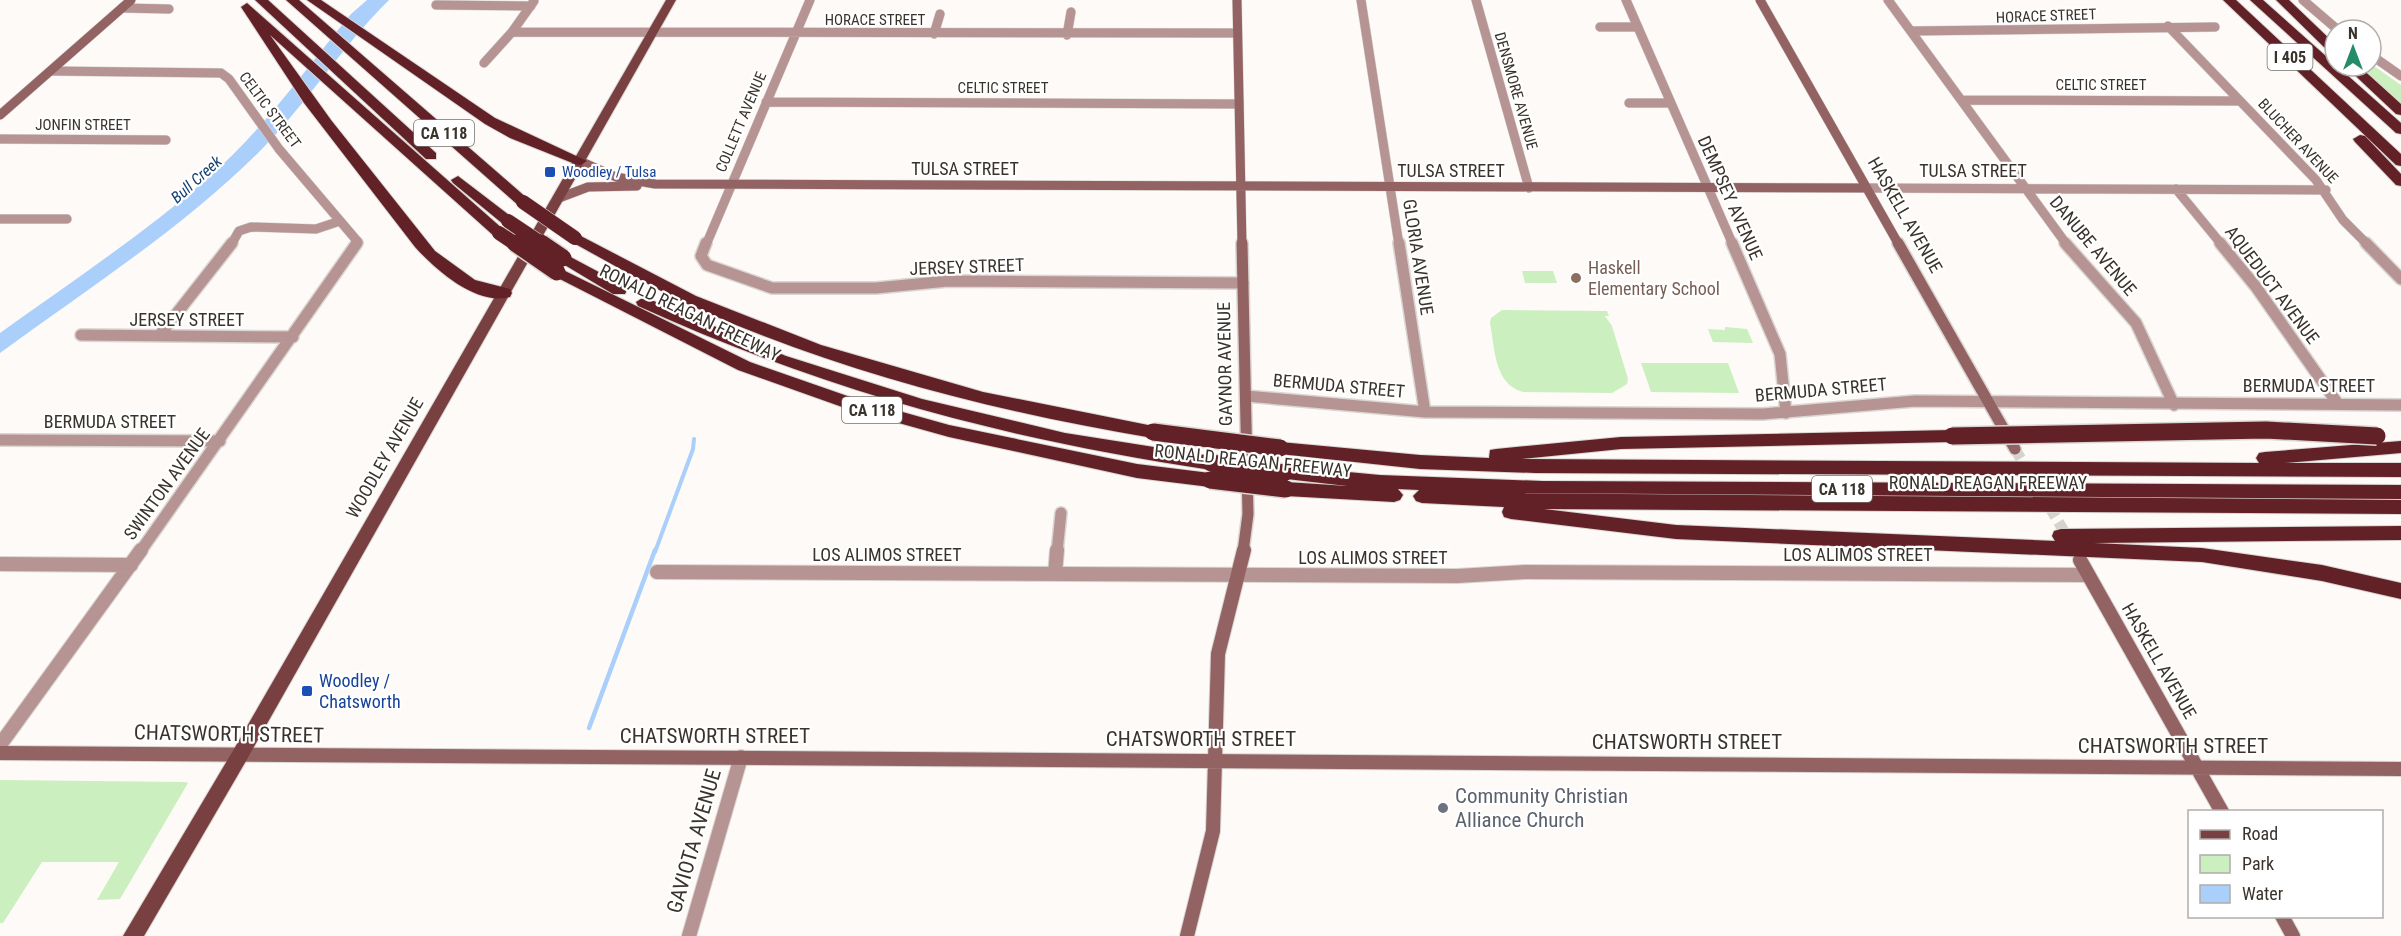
<svg xmlns="http://www.w3.org/2000/svg" width="2401" height="936" viewBox="0 0 2401 936" font-family="'Roboto Condensed',sans-serif">
<style>
.green{fill:#cbefbf}
.water{fill:#aacffb}
.lines{fill:none;stroke-linecap:round;stroke-linejoin:round}
.stream-far1{stroke:#aacffb;stroke-width:4}
.stream{stroke:#aacffb;stroke-width:4.5}
.secondary-tunnel{stroke:#d6d2ce;stroke-width:11;stroke-dasharray:11 6;stroke-linecap:butt}
.street-far2-casing{stroke:#dad6d2;stroke-width:10}
.street-far1-casing{stroke:#dad6d2;stroke-width:14}
.street-casing{stroke:#dad6d2;stroke-width:16}
.secondary-far2-casing{stroke:#dad6d2;stroke-width:10}
.secondary-far1-casing{stroke:#dad6d2;stroke-width:14}
.secondary-casing{stroke:#dad6d2;stroke-width:16}
.primary-casing{stroke:#dad6d2;stroke-width:2}
.highway-casing{stroke:#dad6d2;stroke-width:2}
.street-far2{stroke:#b79494;stroke-width:9}
.street-far1{stroke:#b79494;stroke-width:11}
.street{stroke:#b79494;stroke-width:14}
.secondary-far2{stroke:#936363;stroke-width:9}
.secondary-far1{stroke:#936363;stroke-width:11}
.secondary{stroke:#936363;stroke-width:14}
.primary{fill:#794041;fill-rule:evenodd}
.highway{fill:#612126;fill-rule:evenodd}
.highway-bridge-far1-casing{stroke:#dad6d2;stroke-width:15;stroke-linecap:butt}
.highway-bridge-casing{stroke:#dad6d2;stroke-width:20;stroke-linecap:butt}
.highway-bridge-far1{stroke:#612126;stroke-width:14}
.highway-bridge{stroke:#612126;stroke-width:17}
.transit-dot{fill:#1a4fb4;stroke:#fff;stroke-width:2}
.education-dot{fill:#8d6e63;stroke:#fff;stroke-width:2}
.worship-dot{fill:#6b7280;stroke:#fff;stroke-width:2}
.labels{text-anchor:middle;stroke-width:4.5;stroke-linejoin:round;paint-order:stroke}
.far-street-label{font-size:15px;fill:#39332c;stroke:#fff}
.far-transit-label{font-size:15px;fill:#164399;stroke:#fff;text-anchor:start}
.shield{fill:#fff;stroke:#74706b;stroke-width:1.5}
.shield-label{font-size:16px;font-weight:bold;fill:#39332c}
.far-water-label{font-size:16px;font-style:italic;fill:#124071;stroke:#fff}
.street-label{font-size:18px;fill:#39332c;stroke:#fff}
.education-label{font-size:18px;fill:#785e54;stroke:#fff;text-anchor:start}
.transit-label{font-size:18px;fill:#164399;stroke:#fff;text-anchor:start}
.near-street-label{font-size:21px;fill:#39332c;stroke:#fff}
.near-worship-label{font-size:21px;fill:#5b616d;stroke:#fff;text-anchor:start}
</style>
<rect width="100%" height="100%" fill="#fdfaf7"/>
<path class="green" d="M2371,64L2401,85V104L2359,66H2371Z
M1522,271H1553L1557,283H1525Z
M1502,310L1607,311L1609,316H1605L1612,326L1628,379L1627,384L1612,393L1523,392C1494,384 1495,349 1490,323L1491,318Z
M1725,327L1747,329L1753,343L1713,342L1708,329L1725,330Z
M1641,363H1728L1739,393L1651,392Z
M0,780L185,782L188,783L120,899L97,900L119,862H42L3,923H0Z"/>
<path class="water" d="M367,0H389C342,46 308,102 262,149C184,227 89,288 0,353V333C70,283 143,234 208,178C263,130 305,70 351,14Z"/>
<g class="lines">
<path class="stream-far1" d="M655,552L693,449L694,439"/>
<path class="stream" d="M589,728L655,550"/>
<path class="secondary-tunnel" d="M2015,449L2071,543"/>
<defs>
<path id="street-far2" d="M1361,0L1399,245
M1476,0L1529,188
M1626,0L1733,245
M1888,0L2067,245
M2303,0L2338,30
M436,5L531,6
M122,8L169,9
M2168,26L2316,180L2343,220L2368,245
M1600,27H1638
M1913,31L2215,27
M512,32L1237,33
M934,34L940,14
M1067,35L1071,12
M2371,55L2401,76
M484,63L512,32L534,1
M51,71L221,73L229,79L279,149L358,242L356,245
M1961,100L2240,101
M766,102L1239,104
M1629,103H1671
M0,139L166,140
M1866,188L2326,190
M2176,189L2222,245
M0,219H67
M231,245L239,231L251,227L316,229L340,221
M706,245L810,0"/>
<path id="street-far1" d="M706,243L701,256L707,265L772,288H876L948,281L1243,283
M1399,243L1425,412
M1732,243L1780,354L1786,413
M2065,243L2136,323L2174,405
M2220,243L2256,287L2338,404
M2366,243L2401,279
M81,335L293,337
M159,336L232,243
M1246,396L1425,412L1763,414L1915,401L2401,405
M0,440L220,441
M140,552L357,243
M1057,552L1061,513"/>
<path id="street" d="M0,564L131,565
M657,572L1457,576L1525,572L2088,575
M1055,574L1057,550
M0,745L141,550
M689,936L741,757"/>
<path id="secondary-far2" d="M1237,0L1242,245
M1760,0L1899,245
M0,115L131,0
M580,161L616,177L655,184L1866,188
M559,198L588,187L637,186"/>
<path id="secondary-far1" d="M1242,243L1248,514L1243,552
M1898,243L2015,449"/>
<path id="secondary" d="M2080,560L2222,812
M0,753L2401,769
M2282,916L2293,936
M1187,936L1213,831L1218,654L1244,550"/>
<path id="primary" d="M666,0H676L246,761L144,936H123L234,749Z"/>
<path id="highway" d="M255,0H268L436,153V159H426Z
M286,0H299L528,199L530,202L528,205H518Z
M307,0H321L495,118L587,161L580,165L575,164L510,138L485,124Z
M2223,0H2236L2401,154V166L2396,165Z
M2250,0H2263L2401,123V134L2396,133Z
M2276,0H2289L2335,44V55L2331,54Z
M247,3L504,230L507,233L504,236H494L270,35L331,120L435,251L475,280L510,289L512,293L510,297C476,306 436,270 415,247L304,103L241,7Z
M2345,66H2359L2401,104V115L2396,114Z
M2360,135L2365,136L2401,174V186L2396,185L2355,142L2353,139Z
M458,176L513,218L515,221L513,224H503L453,183L451,180Z
M575,233L696,296L821,345L983,392L1153,426L1159,428L1162,432L1159,436L1153,438C998,412 847,374 703,311C657,291 614,265 570,241L567,238Z
M563,253L625,286L627,290L625,294H613L558,261L555,258L558,255Z
M557,267L750,362L856,399L949,425L1137,464L1210,473L1216,475L1219,480L1216,485L1210,487L1137,478L949,437L845,408L738,370L552,275L549,272Z
M644,297L786,356L922,399L1065,433L1211,456L1217,458L1220,463L1217,468L1211,470C1005,439 828,392 638,306L636,302Z
M1952,430L1958,432L1961,436L1958,440L1952,442L1621,449L1522,459L2259,463L2256,458L2259,453L2265,452L2401,441V453L2285,463H2401V477L1535,473L1420,469L1280,454L1274,453L1271,448L1274,443L1280,442L1420,455L1489,458L1490,450L1496,449L1621,437Z
M1284,466L1380,475L1542,481L2401,485V499L1506,493L2401,500V514L1544,509L1676,525L2055,541L2052,536L2054,531L2061,529L2401,526V540L2094,543L2202,548L2322,565L2401,583V599L2322,581L2202,562L1676,539L1511,519L1504,517L1502,512L1504,507L1422,503L1416,501L1413,496L1419,490L1398,489L1403,495L1400,500L1394,502L1286,496L1280,494L1277,489L1280,484L1286,482L1347,486L1278,478L1275,473L1278,468Z"/>
</defs>
<use href="#street-far2" class="street-far2-casing"/>
<use href="#street-far1" class="street-far1-casing"/>
<use href="#street" class="street-casing"/>
<use href="#secondary-far2" class="secondary-far2-casing"/>
<use href="#secondary-far1" class="secondary-far1-casing"/>
<use href="#secondary" class="secondary-casing"/>
<use href="#primary" class="primary-casing"/>
<use href="#highway" class="highway-casing"/>
<use href="#street-far2" class="street-far2"/>
<use href="#street-far1" class="street-far1"/>
<use href="#street" class="street"/>
<use href="#secondary-far2" class="secondary-far2"/>
<use href="#secondary-far1" class="secondary-far1"/>
<use href="#secondary" class="secondary"/>
<use href="#primary" class="primary"/>
<use href="#highway" class="highway"/>
<defs>
<path id="highway-bridge-far1" d="M523,202L575,238
M508,221L544,245
M499,233L517,245"/>
<path id="highway-bridge" d="M515,243L557,272
M541,243L563,258
M1153,432L1280,448
M1952,436L2266,430L2377,436
M1211,463L1284,473
M1210,480L1286,489"/>
</defs>
<use href="#highway-bridge-far1" class="highway-bridge-far1-casing"/>
<use href="#highway-bridge" class="highway-bridge-casing"/>
<use href="#highway-bridge-far1" class="highway-bridge-far1"/>
<use href="#highway-bridge" class="highway-bridge"/>
</g>
<g class="transit-dot">
<rect x="544" y="166" width="12" height="12" rx="3"/>
<rect x="301" y="685" width="12" height="12" rx="3"/>
</g>
<circle class="education-dot" cx="1576" cy="278" r="6"/>
<circle class="worship-dot" cx="1443" cy="808" r="6"/>
<g class="labels">
<g class="far-street-label">
<text transform="translate(2046 16) rotate(-2)" y="5">HORACE STREET</text>
<text x="875" y="25">HORACE STREET</text>
<text x="2101" y="90">CELTIC STREET</text>
<text x="1003" y="93">CELTIC STREET</text>
<text transform="translate(1516 91) rotate(74)" y="5">DENSMORE AVENUE</text>
<text transform="translate(270 110) rotate(53)" y="5">CELTIC STREET</text>
<text transform="translate(741 122) rotate(-67)" y="5">COLLETT AVENUE</text>
<text x="83" y="130">JONFIN STREET</text>
<text transform="translate(2298 141) rotate(47)" y="5">BLUCHER AVENUE</text>
</g>
<g class="far-transit-label">
<text x="562" y="177">Woodley / Tulsa</text>
</g>
<g class="shield">
<rect x="2267.5" y="44" width="45" height="26" rx="4.5"/>
<rect x="414" y="120" width="60" height="26" rx="4.5"/>
<rect x="842" y="397" width="60" height="26" rx="4.5"/>
<rect x="1812" y="476" width="60" height="26" rx="4.5"/>
</g>
<g class="shield-label">
<text x="2290" y="63">I 405</text>
<text x="444" y="139">CA 118</text>
<text x="872" y="416">CA 118</text>
<text x="1842" y="495">CA 118</text>
</g>
<g class="far-water-label">
<text transform="translate(196 179) rotate(-42)" y="6">Bull Creek</text>
</g>
<g class="street-label">
<text x="965" y="175">TULSA STREET</text>
<text x="1451" y="177">TULSA STREET</text>
<text x="1973" y="177">TULSA STREET</text>
<text transform="translate(1730 198) rotate(66)" y="6">DEMPSEY AVENUE</text>
<text transform="translate(1905 215) rotate(60)" y="6">HASKELL AVENUE</text>
<text transform="translate(2093 246) rotate(50)" y="6">DANUBE AVENUE</text>
<text transform="translate(1418 257) rotate(81)" y="6">GLORIA AVENUE</text>
<text transform="translate(967 267) rotate(-2)" y="6">JERSEY STREET</text>
<text transform="translate(2272 285) rotate(53)" y="6">AQUEDUCT AVENUE</text>
<text transform="translate(690 313) rotate(26)" y="6">RONALD REAGAN FREEWAY</text>
<text x="187" y="326">JERSEY STREET</text>
<text transform="translate(1225 364) rotate(-91)" y="6">GAYNOR AVENUE</text>
<text transform="translate(1339 386) rotate(5)" y="6">BERMUDA STREET</text>
<text x="2309" y="392">BERMUDA STREET</text>
<text transform="translate(1821 390) rotate(-5)" y="6">BERMUDA STREET</text>
<text x="110" y="428">BERMUDA STREET</text>
<text transform="translate(385 458) rotate(-60)" y="6">WOODLEY AVENUE</text>
<text transform="translate(1253 461) rotate(6)" y="6">RONALD REAGAN FREEWAY</text>
<text x="1988" y="489">RONALD REAGAN FREEWAY</text>
<text transform="translate(167 484) rotate(-54)" y="6">SWINTON AVENUE</text>
<text x="887" y="561">LOS ALIMOS STREET</text>
<text x="1858" y="561">LOS ALIMOS STREET</text>
<text x="1373" y="564">LOS ALIMOS STREET</text>
<text transform="translate(2159 661) rotate(60)" y="6">HASKELL AVENUE</text>
</g>
<g class="education-label">
<text x="1588" y="274">Haskell<tspan x="1588" dy="21">Elementary School</tspan></text>
</g>
<g class="transit-label">
<text x="319" y="687">Woodley /<tspan x="319" dy="21">Chatsworth</tspan></text>
</g>
<g class="near-street-label">
<text transform="translate(229 734) rotate(1)" y="7">CHATSWORTH STREET</text>
<text x="715" y="743">CHATSWORTH STREET</text>
<text x="1201" y="746">CHATSWORTH STREET</text>
<text x="1687" y="749">CHATSWORTH STREET</text>
<text x="2173" y="753">CHATSWORTH STREET</text>
<text transform="translate(694 841) rotate(-74)" y="7">GAVIOTA AVENUE</text>
</g>
<g class="near-worship-label">
<text x="1455" y="803">Community Christian<tspan x="1455" dy="24">Alliance Church</tspan></text>
</g>
</g>
<rect x="2188" y="810" width="195" height="108" fill="#ffffff" stroke="#b0adab" stroke-width="1.5"/>
<rect x="2200" y="830" width="30" height="9" fill="#794041" stroke="#b0adab" stroke-width="1.5"/>
<text x="2242" y="840" font-size="18" fill="#39332c">Road</text>
<rect x="2200" y="855" width="30" height="18" fill="#cbefbf" stroke="#b0adab" stroke-width="1.5"/>
<text x="2242" y="870" font-size="18" fill="#39332c">Park</text>
<rect x="2200" y="885" width="30" height="18" fill="#aacffb" stroke="#b0adab" stroke-width="1.5"/>
<text x="2242" y="900" font-size="18" fill="#39332c">Water</text>
<g transform="translate(2353 48)"><circle r="28" fill="#ffffff" stroke="#b0adab" stroke-width="1.5"/>
<path d="M0-4.5L10 22L0 15L-10 22Z" fill="#268c68"/>
<text y="-9" font-size="16" font-weight="bold" text-anchor="middle" fill="#39332c">N</text>
</g>
</svg>
